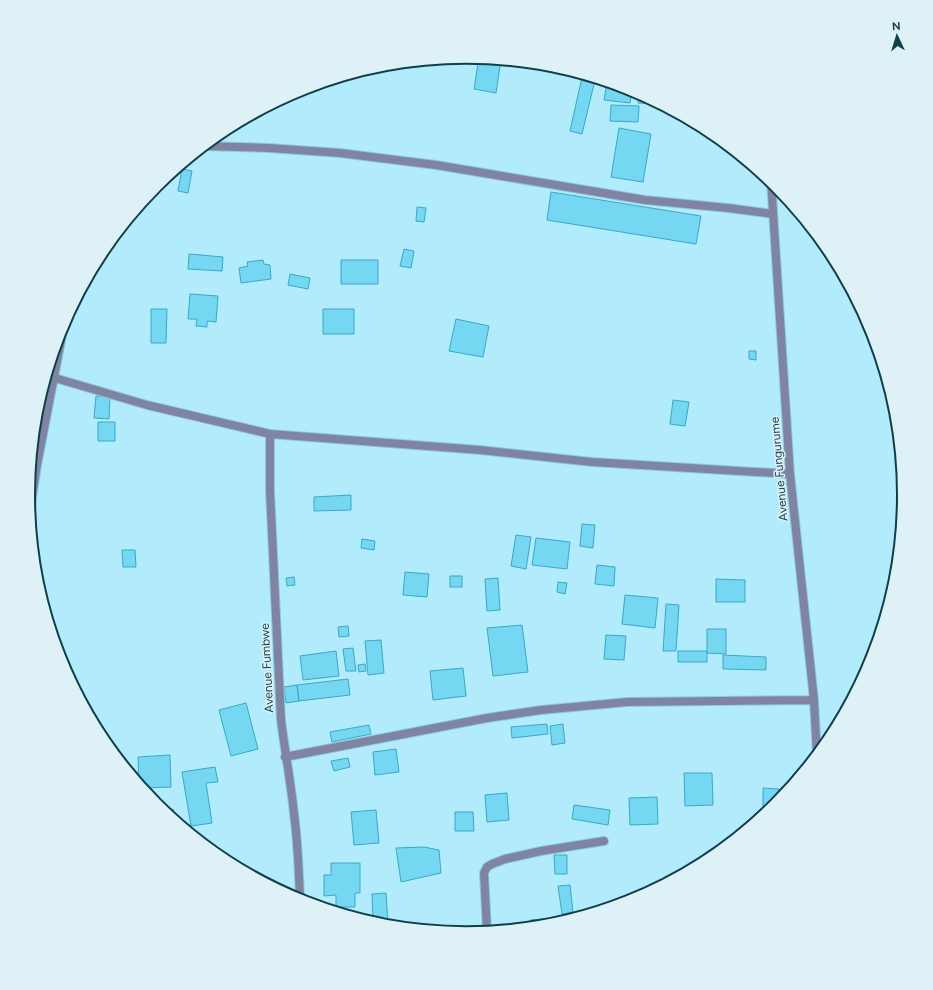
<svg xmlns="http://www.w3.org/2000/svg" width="933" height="990" viewBox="0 0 933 990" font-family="Figtree,sans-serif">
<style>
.building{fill:#76d7f2;stroke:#39a9c5}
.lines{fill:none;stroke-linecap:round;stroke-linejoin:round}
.street-casing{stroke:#91c9d8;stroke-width:10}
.street{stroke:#7f84a3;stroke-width:8}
.labels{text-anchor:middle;stroke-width:3;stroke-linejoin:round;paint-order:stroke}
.street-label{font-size:12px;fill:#103f4a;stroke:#def1f7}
.rim{fill:none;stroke:#103f4a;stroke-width:2}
</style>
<rect width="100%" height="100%" fill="#b1ebfc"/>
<path class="building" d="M488,59L501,60L496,93L474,89L478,63L487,64Z
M582,77L595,80L582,134L570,131Z
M607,82L632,89L630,103L604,100Z
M639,92L663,105L638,103Z
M611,105L639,106L638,122L610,121Z
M619,128L651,134L643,182L611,177Z
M182,169L192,171L188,193L178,191Z
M551,192L701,216L696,244L547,220Z
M417,207L426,208L424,222L416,221Z
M404,249L414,251L411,268L400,266Z
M189,254L223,257L222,271L188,269Z
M263,260L264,264L270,265L271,279L241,283L239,268L248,266L247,262Z
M341,260H378V284H341Z
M290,274L310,278L308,289L288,285Z
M190,294L218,296L216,322L207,321V327L196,326L197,319H188Z
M151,309H167L166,343H151Z
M323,309H354V334H323Z
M456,319L489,326L483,357L449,351Z
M749,351H756V360L749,359Z
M96,396L110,397L109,419L94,418Z
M673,400L689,402L685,426L670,424Z
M98,422H115V441H98Z
M351,495V510L314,511V497Z
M582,524L595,525L593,548L580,546Z
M516,535L531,537L526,569L511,566Z
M536,538L570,542L567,569L532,565Z
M362,539L375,541L374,550L361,548Z
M122,550H135L136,567H123Z
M597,565L615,567L614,586L595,584Z
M405,572L429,574L427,597L403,595Z
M450,576H462V587H450Z
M294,577L295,585L287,586L286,578Z
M498,578L500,610L487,611L485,579Z
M716,579L745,580V602H716Z
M558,582L567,583L565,594L557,592Z
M625,595L658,598L655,628L622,624Z
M666,604L679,605L676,651H663Z
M522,625L528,672L493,676L487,628Z
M348,626L349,636L339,637L338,627Z
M707,629H726V654L707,653Z
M606,635L626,636L624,660L604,659Z
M381,640L384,673L368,675L365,641Z
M353,648L356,671H346L343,649Z
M336,651L339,676L303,680L300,656Z
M678,651H707V662H678Z
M723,655L766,657V670L723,669Z
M365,664L366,671L359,672L358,665Z
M463,668L466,696L433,700L430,671Z
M348,679L350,695L299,701L297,685Z
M297,685L299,701L286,703L284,687Z
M246,703L258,749L231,756L219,710Z
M547,724L548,734L512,738L511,727Z
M563,724L565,743L552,745L550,726Z
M369,725L371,734L332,742L330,732Z
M396,749L399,772L375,775L373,752Z
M170,755L171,787L143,788L139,784L138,757Z
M348,758L350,767L334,771L331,761Z
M215,767L218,782L206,783L212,823L191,826L182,772Z
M684,773H712L713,805L685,806Z
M763,788L779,789V802L763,816Z
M507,793L509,820L487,822L485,795Z
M657,797L658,824L630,825L629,798Z
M574,805L610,810L608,825L572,819Z
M173,809L177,822L164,811Z
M376,810L379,843L354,845L351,812Z
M455,812H473L474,831H455Z
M424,847L439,850L441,873L401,882L396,848Z
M554,855H567V874H555Z
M331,863H360V893H355V907H336V895L324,896V875H331Z
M570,885L573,912L562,914L558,886Z
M386,893L388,923L376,924L373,923L372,894Z
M554,918V924L530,927V920Z"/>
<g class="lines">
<defs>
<path id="street" d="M203,146L269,148L340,153L436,165L645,200L728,208L773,214
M771,180L790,474L814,700L817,756
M55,378L147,405L270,434L480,450L592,462L790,474
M270,434V491L281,720C285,752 291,783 294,814C298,843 299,872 300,900
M30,519L32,498L37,465L65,320
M285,757L487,718L541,710L627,702L814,700
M487,931L484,873L487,867L492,864L505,859L541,851L604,841"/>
</defs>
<use href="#street" class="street-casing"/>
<use href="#street" class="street"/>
</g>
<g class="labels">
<g class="street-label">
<text transform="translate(779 469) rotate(-95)" y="4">Avenue Fungurume</text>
<text transform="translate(267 668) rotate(-93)" y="4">Avenue Fumbwe</text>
</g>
</g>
<path d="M0 0H933V990H0ZM35 495a431 431 0 1 1 862 0a431 431 0 1 1-862 0Z" fill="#def1f7" fill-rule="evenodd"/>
<path class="rim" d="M35 495a431 431 0 1 1 862 0a431 431 0 1 1-862 0Z"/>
<g transform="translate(897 36) rotate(356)" stroke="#def1f7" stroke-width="3" paint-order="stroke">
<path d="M0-3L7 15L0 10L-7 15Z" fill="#103f4a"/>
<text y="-6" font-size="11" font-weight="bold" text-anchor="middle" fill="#103f4a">N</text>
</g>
</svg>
